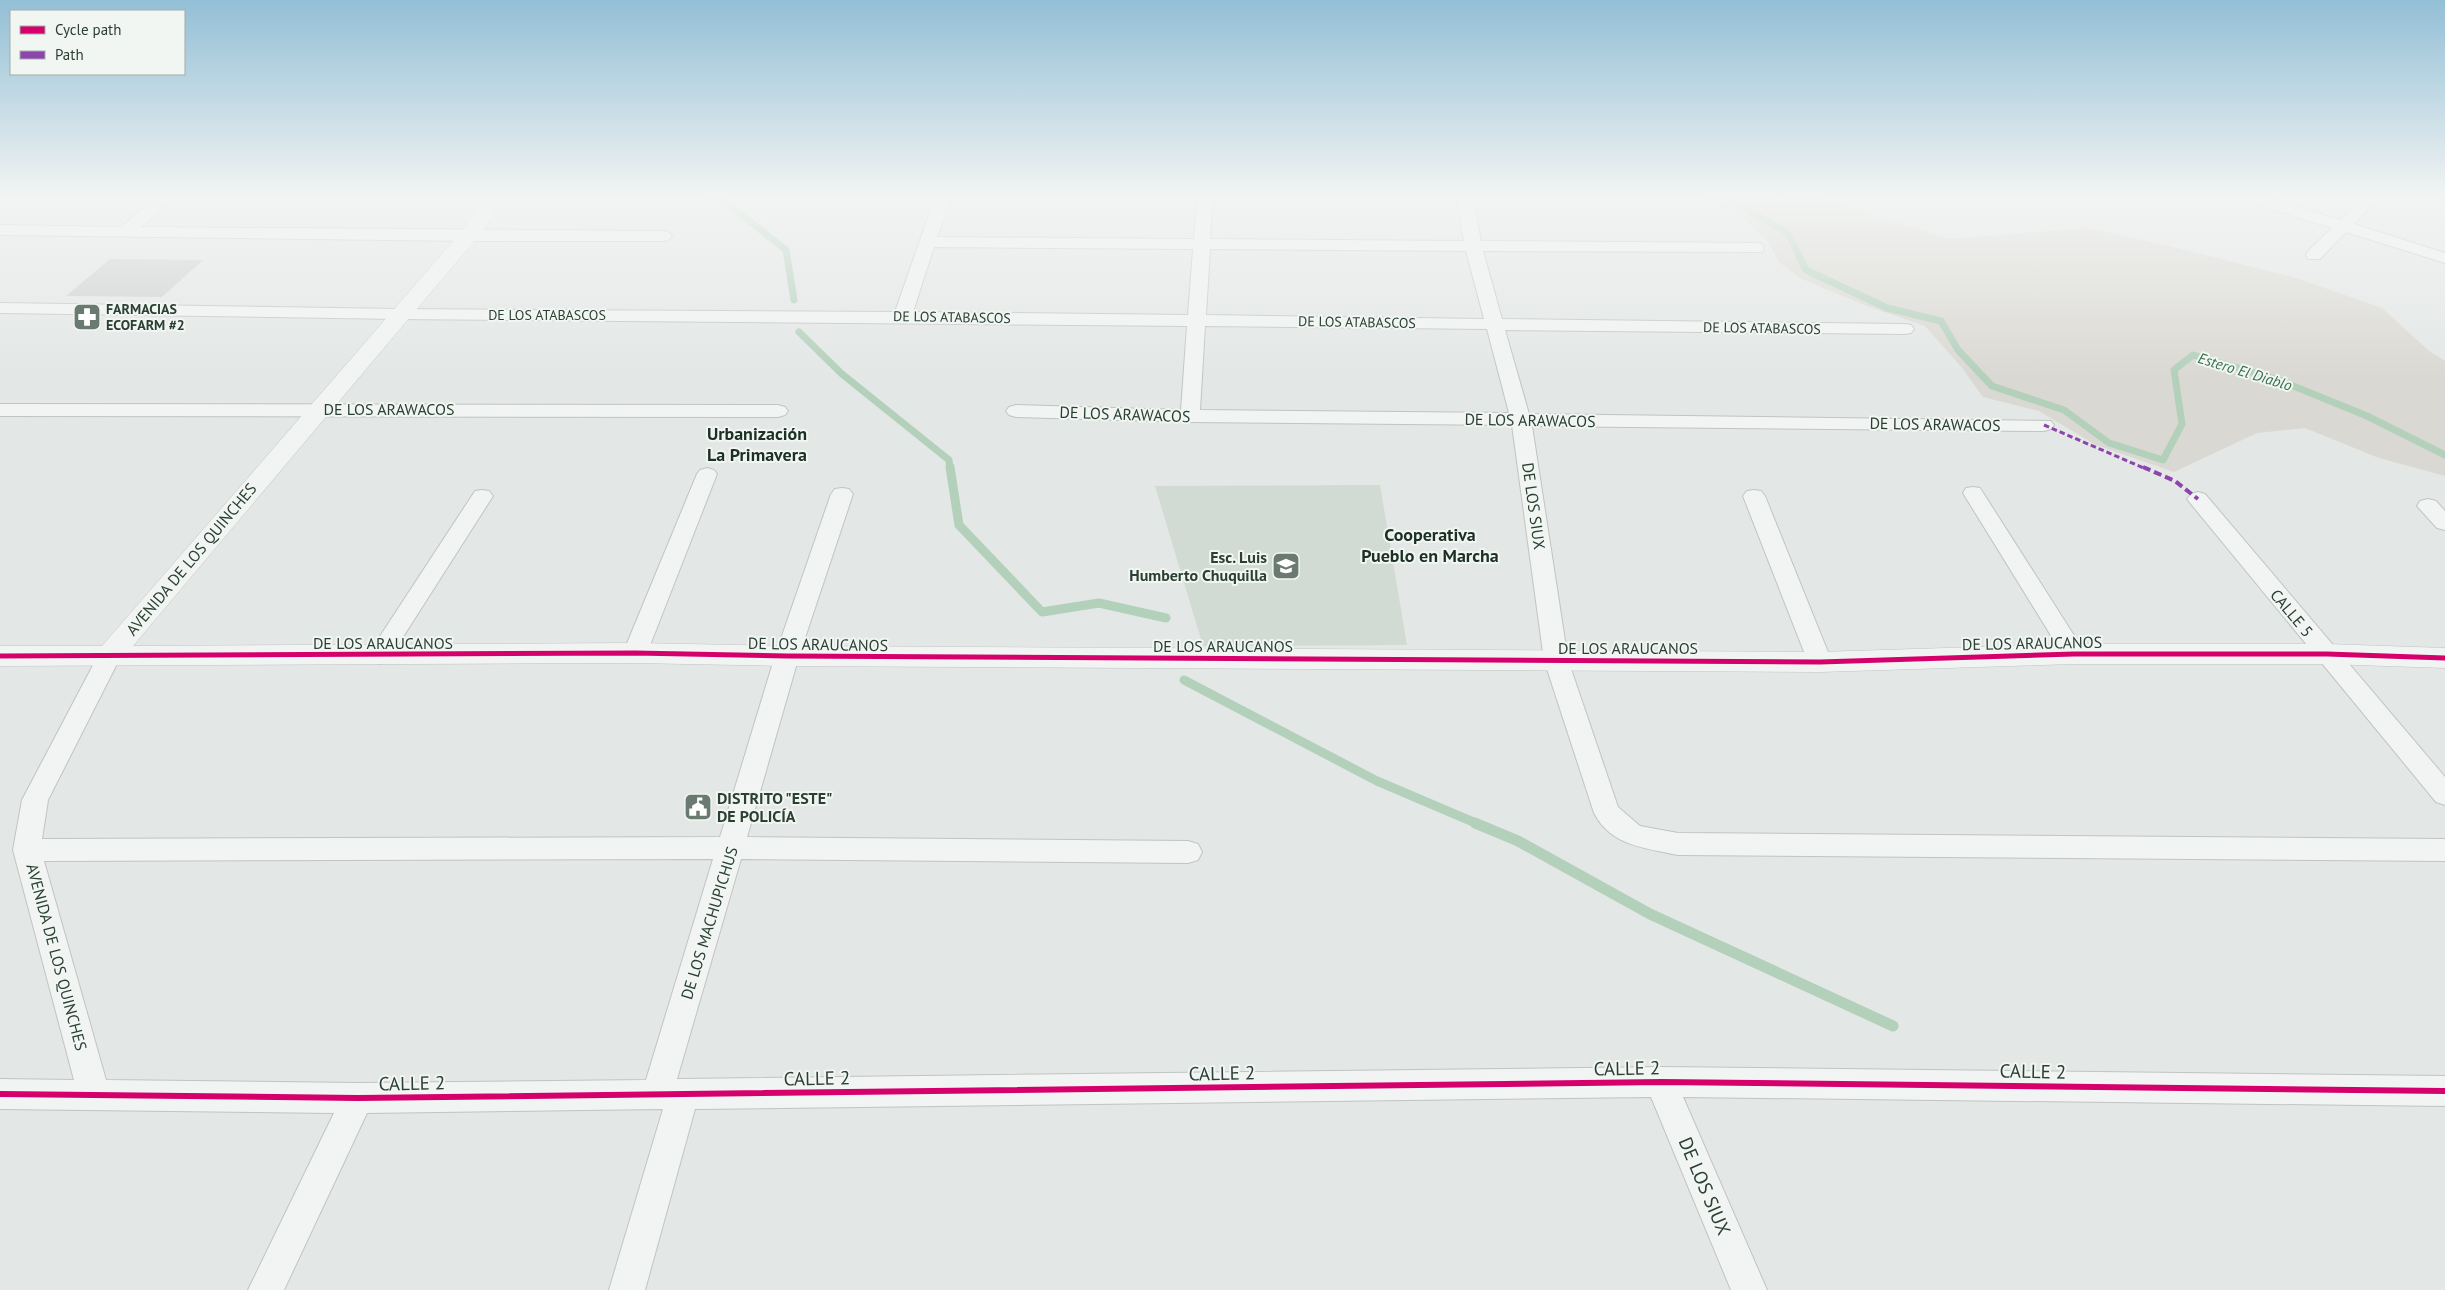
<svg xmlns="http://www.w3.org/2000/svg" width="2445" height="1290" viewBox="0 0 2445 1290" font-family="'PT Sans',sans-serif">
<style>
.built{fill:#d2dad4}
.green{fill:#dad8d2}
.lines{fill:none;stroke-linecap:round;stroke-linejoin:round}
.stream-far2{stroke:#b3d0bb;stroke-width:7}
.stream-far1{stroke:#b3d0bb;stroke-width:9}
.stream{stroke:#b3d0bb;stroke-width:11}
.building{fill:#cbcfcd}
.minor-casing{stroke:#c0c4c2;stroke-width:2}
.tertiary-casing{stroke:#c0c4c2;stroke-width:1}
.minor{fill:#f2f4f3;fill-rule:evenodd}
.tertiary{fill:#f2f4f3;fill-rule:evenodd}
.quiet-far1{stroke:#8e44ad;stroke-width:3;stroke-dasharray:5.5 3;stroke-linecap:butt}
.quiet{stroke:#8e44ad;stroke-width:4;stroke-dasharray:8 4;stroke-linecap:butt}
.cycleway-far1-casing{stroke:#f1f6f3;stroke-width:8}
.cycleway-casing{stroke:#f1f6f3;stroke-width:9}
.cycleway-far1{stroke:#d6006c;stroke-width:5}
.cycleway{stroke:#d6006c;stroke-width:6}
.labels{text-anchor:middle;stroke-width:4;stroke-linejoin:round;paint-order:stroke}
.far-poi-label{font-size:14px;font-weight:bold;fill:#2b3f33;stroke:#f1f6f3;text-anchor:start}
.far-street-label{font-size:14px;fill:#2b3f33;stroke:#f1f6f3}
.far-water-label{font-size:15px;font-style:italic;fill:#387149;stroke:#f1f6f3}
.street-label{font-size:16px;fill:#2b3f33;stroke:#f1f6f3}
.poi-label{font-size:16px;font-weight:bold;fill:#2b3f33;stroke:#f1f6f3;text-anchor:end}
.neighbourhood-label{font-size:18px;font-weight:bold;fill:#1d3025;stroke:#f1f6f3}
.near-street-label{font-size:19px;fill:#2b3f33;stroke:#f1f6f3}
</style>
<rect width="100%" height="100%" fill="#e3e7e5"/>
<path class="built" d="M1380,485L1407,645L1203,646L1155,486Z"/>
<path class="green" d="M1701,197H1819L1949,239L2088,228L2190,251L2296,278L2382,308L2429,351L2445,361V476L2379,458L2305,428L2257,433L2174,472L2096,445L2039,411L1983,397L1963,369L1925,326L1864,305L1800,278L1779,262L1768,242L1744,219Z"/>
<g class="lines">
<path class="stream-far2" d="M708,197L722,199L786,250L794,300
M1733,197L1751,212L1788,233L1806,270L1887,308L1941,321L1958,350L1992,386L2064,410L2109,443L2163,460L2182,424L2174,370L2193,355L2276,379L2367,416L2445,455
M799,332L842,374L949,460L950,469"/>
<path class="stream-far1" d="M950,467L959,525L1042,612L1099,603L1166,618
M1184,680L1377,781L1478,824"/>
<path class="stream" d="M1475,823L1518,841L1650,914L1893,1026"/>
</g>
<path class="building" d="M110,259L203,260L162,297L66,296Z"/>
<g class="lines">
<defs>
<path id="minor" d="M157,197H175L141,227L664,231L670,233L672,236L670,239L664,241H468L0,235V225L121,227Z
M935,197H951L937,237L1194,239L1197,197H1213L1210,239L1464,241L1456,197H1472L1481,241L1756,243L1762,244L1764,248L1762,252L1483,251L1502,319L1905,324L1911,325L1914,329L1911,333L1905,334L1505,330L1529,414L2051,421L2054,425L2051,429L2044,431L1532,426L1568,660L1618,807L1640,826L1678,833L2445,839V861L1678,855C1645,848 1611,846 1594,813L1544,660L1512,425L1190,422L1016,417L1009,415L1006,411L1009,407L1016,405L1181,410L1187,326L399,319L0,313V303L399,309L895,312ZM934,247L1193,249L1188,315L913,312ZM1210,249L1466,251L1484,319L1206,315ZM1205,326L1487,329L1509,413L1200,410Z
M2240,197H2266L2340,220L2363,197H2380L2354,224L2445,253V263L2346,232L2320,259H2308L2306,255L2308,251L2332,228L2242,200Z
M2436,197H2445V203L2439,201Z
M0,404L778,405L785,407L788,411L785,415L778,417L0,416Z
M707,468L714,470L717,474L647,653L643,659L635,661L627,659L623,653L697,474L700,470Z
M1973,487L1980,488L2082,648L2086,654L2082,660L2074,662L2066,660L1963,493L1966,488Z
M842,488L849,489L853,494L799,656L747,837L1188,841L1198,844L1202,852L1198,860L1188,863L741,859L677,1079L1661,1067L2445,1076V1106L1683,1097L1767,1290H1731L1651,1097L695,1109L645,1290H609L663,1109L367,1113L284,1290H248L334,1113L0,1109V1079L74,1080L13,850L22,800L101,650L109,648L117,650L121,656L48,800L42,839L720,837L775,656L831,494L835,489ZM713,859L646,1080L358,1083L106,1080L44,861Z
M482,490L489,491L493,496L387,662L379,664L371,662L367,656L371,650L475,491Z
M1754,490L1761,491L1765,496L1832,662L1829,668L1820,670L1811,668L1808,662L1743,496L1747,491Z
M2198,492L2205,494L2445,777V805L2436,802L2191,504L2187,499L2191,494Z
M2428,499L2436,501L2445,511V530L2437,528L2417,506L2420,501Z"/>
<path id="tertiary" d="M487,197H506L475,240L133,646L635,643L787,646L1820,652L2074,644H2327L2445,648V668L2327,664H2074L1820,672L787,666L635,663L0,666V646H102L461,232Z"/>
</defs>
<use href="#minor" class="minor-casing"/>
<use href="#tertiary" class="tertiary-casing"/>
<use href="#minor" class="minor"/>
<use href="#tertiary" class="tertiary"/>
<path class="quiet-far1" d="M2044,425L2146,469"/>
<path class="quiet" d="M2143,467L2175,481L2198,499"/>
<defs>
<path id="cycleway-far1" d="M0,656L635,653L787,656L1820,662L2074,654H2327L2445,658"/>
<path id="cycleway" d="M0,1094L358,1098L1661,1082L2445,1091"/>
</defs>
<use href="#cycleway-far1" class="cycleway-far1-casing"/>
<use href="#cycleway" class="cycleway-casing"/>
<use href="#cycleway-far1" class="cycleway-far1"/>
<use href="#cycleway" class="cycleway"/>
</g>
<linearGradient id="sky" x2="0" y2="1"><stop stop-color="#93bfd6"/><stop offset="0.52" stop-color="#f2f4f3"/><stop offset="1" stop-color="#f2f4f3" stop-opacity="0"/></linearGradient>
<rect width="2445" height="378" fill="url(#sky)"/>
<defs>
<symbol id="pharmacy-square" viewBox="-11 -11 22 22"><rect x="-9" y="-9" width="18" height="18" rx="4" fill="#6b7a71" stroke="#f1f6f3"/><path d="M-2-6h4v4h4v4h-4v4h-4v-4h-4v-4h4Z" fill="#fff"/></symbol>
<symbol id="school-square" viewBox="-11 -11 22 22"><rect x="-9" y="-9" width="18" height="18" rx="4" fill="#6b7a71" stroke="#f1f6f3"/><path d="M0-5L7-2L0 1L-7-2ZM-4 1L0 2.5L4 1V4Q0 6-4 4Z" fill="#fff"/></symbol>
<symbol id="civic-square" viewBox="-11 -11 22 22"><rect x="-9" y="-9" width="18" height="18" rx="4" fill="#6b7a71" stroke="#f1f6f3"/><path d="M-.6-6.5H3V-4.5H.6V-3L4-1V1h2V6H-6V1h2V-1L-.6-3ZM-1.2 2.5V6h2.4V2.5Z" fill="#fff"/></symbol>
</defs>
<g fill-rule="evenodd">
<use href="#pharmacy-square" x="71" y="301" width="32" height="32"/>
<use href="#school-square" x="1270" y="550" width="32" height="32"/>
<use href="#civic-square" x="682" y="791" width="32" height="32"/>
</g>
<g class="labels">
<g class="far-poi-label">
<text x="106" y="314">FARMACIAS<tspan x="106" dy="16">ECOFARM #2</tspan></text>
</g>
<g class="far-street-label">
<text x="547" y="320">DE LOS ATABASCOS</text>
<text transform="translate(952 317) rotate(1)" y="5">DE LOS ATABASCOS</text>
<text transform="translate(1357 322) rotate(1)" y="5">DE LOS ATABASCOS</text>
<text transform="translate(1762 328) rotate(1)" y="5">DE LOS ATABASCOS</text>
</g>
<g class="far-water-label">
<text transform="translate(2245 372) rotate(17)" y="5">Estero El Diablo</text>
</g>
<g class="street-label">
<text x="389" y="415">DE LOS ARAWACOS</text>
<text transform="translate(1125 414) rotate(2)" y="6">DE LOS ARAWACOS</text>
<text transform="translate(1530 420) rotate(1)" y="6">DE LOS ARAWACOS</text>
<text transform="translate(1935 424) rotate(1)" y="6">DE LOS ARAWACOS</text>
<text transform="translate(1534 506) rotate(82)" y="6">DE LOS SIUX</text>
<text transform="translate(191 559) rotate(-50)" y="6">AVENIDA DE LOS QUINCHES</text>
<text transform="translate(2292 613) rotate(50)" y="6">CALLE 5</text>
<text x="383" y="649">DE LOS ARAUCANOS</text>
<text transform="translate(2032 643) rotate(-1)" y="6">DE LOS ARAUCANOS</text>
<text transform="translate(818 644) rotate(1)" y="6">DE LOS ARAUCANOS</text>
<text x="1223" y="652">DE LOS ARAUCANOS</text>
<text x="1628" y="654">DE LOS ARAUCANOS</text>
<text transform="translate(709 923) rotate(-73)" y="6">DE LOS MACHUPICHUS</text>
<text transform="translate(57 957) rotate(75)" y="6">AVENIDA DE LOS QUINCHES</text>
</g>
<g class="poi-label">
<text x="1267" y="563">Esc. Luis<tspan x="1267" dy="18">Humberto Chuquilla</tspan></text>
<text x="717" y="804" text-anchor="start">DISTRITO "ESTE"<tspan x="717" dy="18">DE POLICÍA</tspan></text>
</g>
<g class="neighbourhood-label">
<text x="757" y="440">Urbanización<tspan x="757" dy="21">La Primavera</tspan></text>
<text x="1430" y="541">Cooperativa<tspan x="1430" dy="21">Pueblo en Marcha</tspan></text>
</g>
<g class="near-street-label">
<text transform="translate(1627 1068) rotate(-1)" y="7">CALLE 2</text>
<text transform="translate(2033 1071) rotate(1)" y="7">CALLE 2</text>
<text transform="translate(1222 1073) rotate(-1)" y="7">CALLE 2</text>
<text transform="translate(817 1078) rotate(-1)" y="7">CALLE 2</text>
<text transform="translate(412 1083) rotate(-1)" y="7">CALLE 2</text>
<text transform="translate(1705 1186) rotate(67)" y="7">DE LOS SIUX</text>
</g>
</g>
<rect x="10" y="10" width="175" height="65" fill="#f1f6f3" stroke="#a2ada6"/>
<rect x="20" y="26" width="25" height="8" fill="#d6006c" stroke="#a2ada6"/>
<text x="55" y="35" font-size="15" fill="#2b3f33">Cycle path</text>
<rect x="20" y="51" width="25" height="8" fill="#8e44ad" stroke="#a2ada6"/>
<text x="55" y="60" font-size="15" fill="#2b3f33">Path</text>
</svg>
